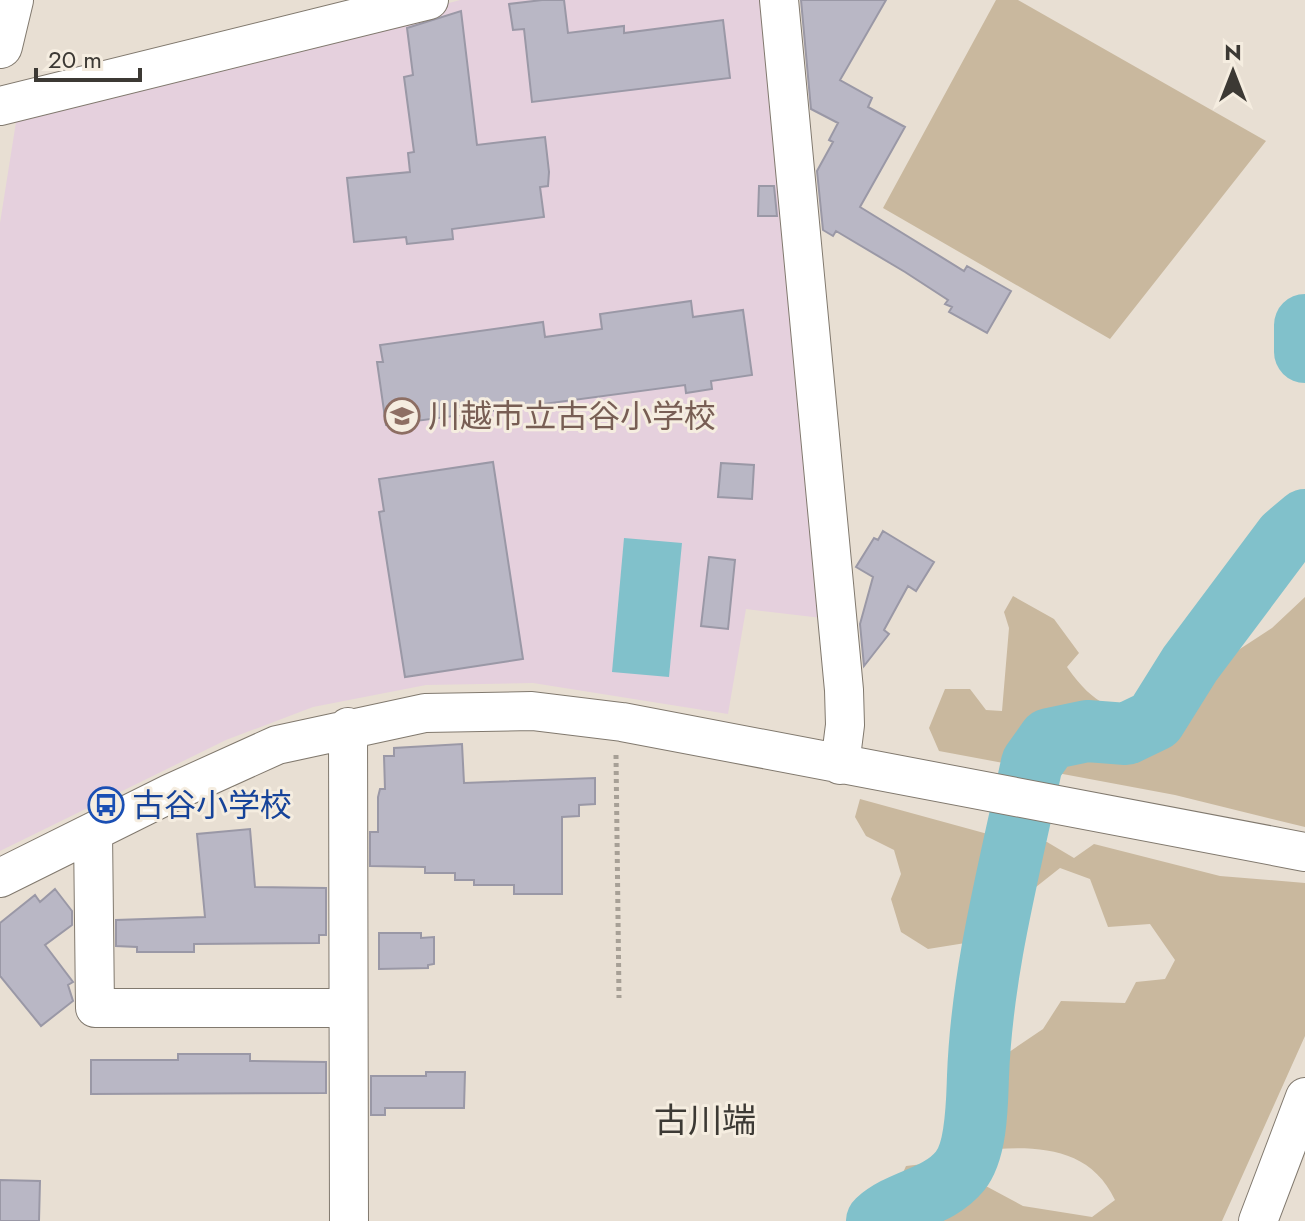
<svg xmlns="http://www.w3.org/2000/svg" width="1305" height="1221" viewBox="0 0 1305 1221" font-family="Jost,'Noto Sans JP',sans-serif">
<style>
.education{fill:#e5d0dd}
.green{fill:#c9b89e}
.water{fill:#81c1cb}
.lines{fill:none;stroke-linecap:round;stroke-linejoin:round}
.river{stroke:#81c1cb;stroke-width:62}
.building{fill:#b9b7c5;stroke:#9a98a6;stroke-width:2}
.street-casing{stroke:#81796e;stroke-width:40}
.secondary-casing{stroke:#81796e;stroke-width:46}
.path{stroke:#a7a096;stroke-width:5;stroke-dasharray:4 4;stroke-linecap:butt}
.street{stroke:#fff;stroke-width:38}
.secondary{stroke:#fff;stroke-width:44}
.labels{text-anchor:middle;stroke-width:6;stroke-linejoin:round;paint-order:stroke}
.education-label{font-size:32px;fill:#785e54;stroke:#f5ede0;text-anchor:start}
.transit-label{font-size:32px;fill:#164399;stroke:#f5ede0;text-anchor:start}
.neighbourhood-label{font-size:34px;fill:#3c3934;stroke:#f5ede0}
</style>
<rect width="100%" height="100%" fill="#e8dfd3"/>
<path class="education" d="M460,0H768L822,618L746,609L728,714L533,683L426,685L313,707L226,740L0,851V223L16,122Z"/>
<path class="green" d="M996,0H1018L1266,141L1110,339L883,208Z
M1013,596L1054,619L1079,653L1067,667C1102,717 1123,711 1178,711L1223,660L1272,628L1305,597V827L1175,795L939,751L929,728L945,689H970L986,710L1002,711L1009,628L1004,612Z
M860,799L995,836L1047,842L1074,858L1094,844L1220,876L1305,883V1036L1222,1221H896L891,1199L906,1166L941,1162L1023,1206L1092,1217L1115,1200C1092,1151 1045,1146 997,1149L984,1113L987,1067L1043,1029L1061,1001L1125,1003L1136,982L1165,979L1175,960L1150,924L1108,927L1090,879L1060,868L1017,902L1009,936L928,949L901,932L891,899L901,874L894,850L866,836L855,817Z"/>
<path class="water" d="M624,538L682,543L669,677L612,672Z"/>
<g class="lines">
<path class="river" d="M1305,325V352
M877,1221C901,1199 938,1198 960,1171C977,1150 977,1103 978,1076C982,970 1010,867 1032,763L1049,739L1087,731L1126,734L1155,720L1190,664L1285,537L1305,520"/>
</g>
<path class="building" d="M542,0H564L568,33L624,26V33L723,20L730,78L532,102L524,29L513,30L509,4Z
M801,0H886L840,80L872,98L868,107L905,127L860,207L964,271L967,266L1011,291L987,333L949,312L952,307L945,304L948,300L905,272L836,231L833,236L823,230L817,171L833,142L829,140L838,123L811,109Z
M461,11L477,145L545,137L549,172L548,186L540,187L544,217L452,229L453,239L407,244L406,237L354,242L347,178L410,172L408,153L414,152L404,77L413,75L407,28Z
M759,186H774L777,216H758Z
M691,301L693,317L743,310L752,375L711,381L712,389L686,393L685,385L386,425L377,362H383L380,345L543,322L545,337L602,329L600,314Z
M493,462L523,659L405,677L379,512L384,511L379,479Z
M721,463L754,465L752,499L718,497Z
M883,531L934,562L916,591L908,586L884,630L889,634L864,666L860,624L873,577L856,567L874,538L878,540Z
M709,557L735,560L728,629L701,626Z
M462,744L464,783L595,778V804L579,805V816L562,817V894H514V885H474V880H455V873H425V867L370,866V832H378V797L380,789H385L384,756H394V748Z
M250,829L255,887L326,888V935H319V943L194,944V952H137V947L116,946V920L205,917L197,834Z
M55,889L72,911V925L45,945L73,982L68,985L73,1001L41,1026L0,976V923L35,895L40,902Z
M379,933H421V938L434,937V964L428,965V968L379,969Z
M178,1054H250V1061L326,1062V1093L91,1094V1060H178Z
M426,1072H465L464,1108H385V1115H371V1076H426Z
M0,1180L40,1181L39,1221H0Z"/>
<g class="lines">
<defs>
<path id="street" d="M779,0L844,690L845,725L840,765
M0,106L429,0
M348,727L349,1221
M93,832L95,1008H348
M0,878L171,793L277,745L425,713L532,711L622,722L1305,852
M1258,1221L1305,1097"/>
<path id="secondary" d="M0,46L11,0"/>
</defs>
<use href="#street" class="street-casing"/>
<use href="#secondary" class="secondary-casing"/>
<path class="path" d="M616,755L619,998"/>
<use href="#street" class="street"/>
<use href="#secondary" class="secondary"/>
</g>
<defs>
<symbol id="school-ring" viewBox="-11 -11 22 22"><circle r="9.5" fill="#f5ede0" stroke="#8d6e63" stroke-width="1.5"/><path d="M0-5L7-2L0 1L-7-2ZM-4 1L0 2.5L4 1V4Q0 6-4 4Z" fill="#8d6e63"/></symbol>
<symbol id="bus-ring" viewBox="-11 -11 22 22"><circle r="9.5" fill="#f5ede0" stroke="#1a4fb4" stroke-width="1.5"/><path d="M-5-6H5V4H4V6H2V4H-2V6H-4V4H-5ZM-3.5-4V0h7V-4ZM-3.5 1.2v1.5H-2V1.2ZM2 1.2v1.5H3.5V1.2Z" fill="#1a4fb4"/></symbol>
</defs>
<g fill-rule="evenodd">
<use href="#school-ring" x="382" y="396" width="40" height="40"/>
<use href="#bus-ring" x="86" y="785" width="40" height="40"/>
</g>
<g class="labels">
<g class="education-label">
<text x="428" y="427">川越市立古谷小学校</text>
</g>
<g class="transit-label">
<text x="132" y="816">古谷小学校</text>
</g>
<g class="neighbourhood-label">
<text x="705" y="1132">古川端</text>
</g>
</g>
<g transform="translate(1233 72)" stroke="#f5ede0" stroke-width="6" paint-order="stroke">
<path d="M0-6L14 30L0 20L-14 30Z" fill="#3c3934"/>
<text y="-12" font-size="22" font-weight="bold" text-anchor="middle" fill="#3c3934">N</text>
</g>
<path d="M36 68v12h104v-12" fill="none" stroke="#3c3934" stroke-width="4"/>
<text x="48" y="68" font-size="24" fill="#3c3934" stroke="#f5ede0" stroke-width="6" paint-order="stroke">20 m</text>
</svg>
